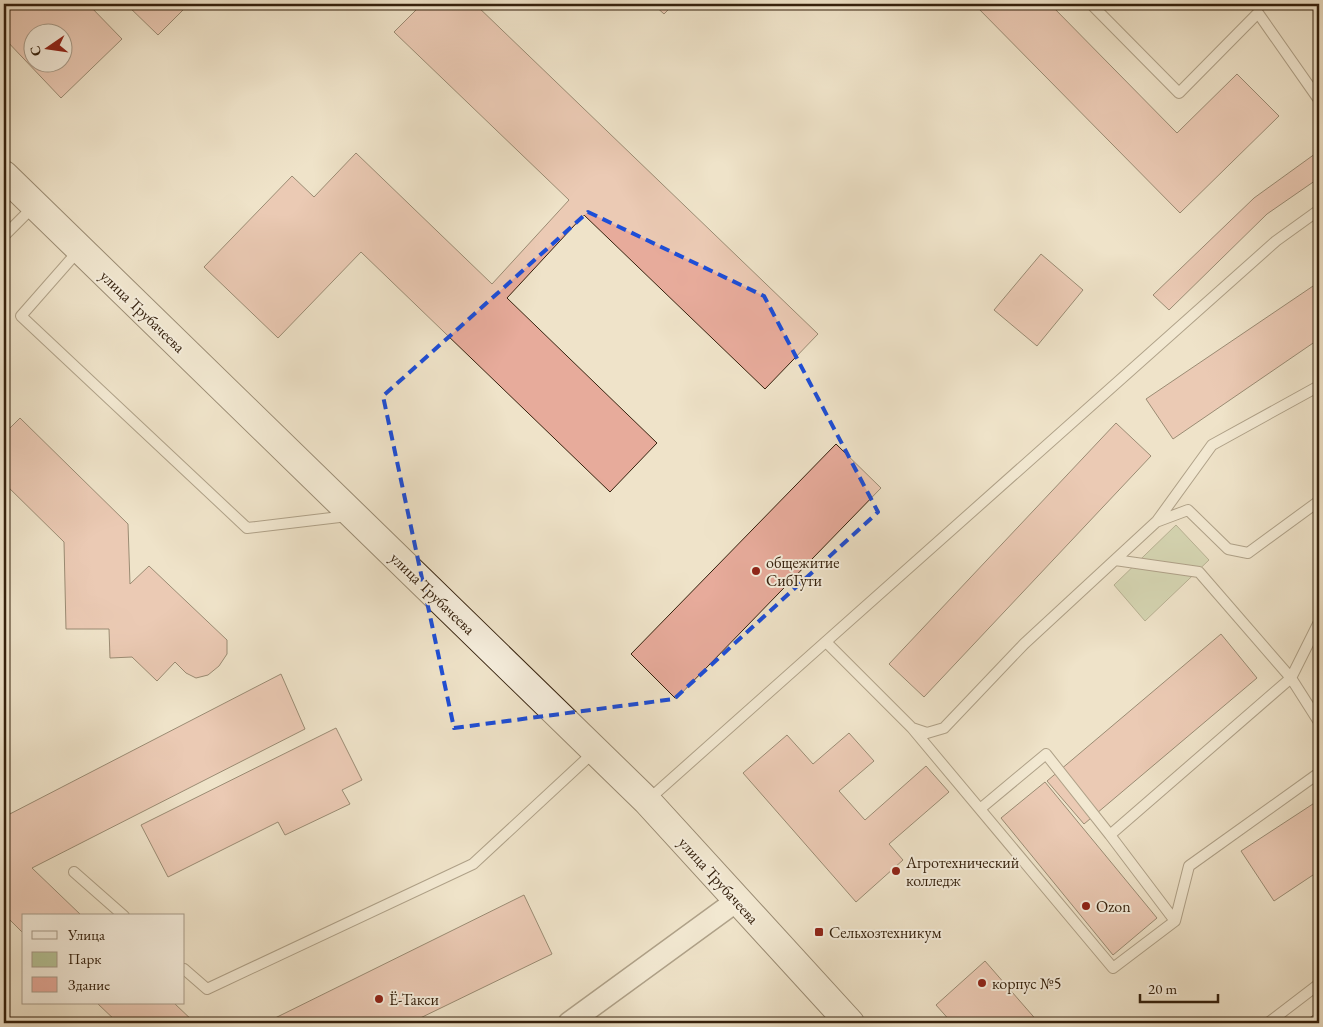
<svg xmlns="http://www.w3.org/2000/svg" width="1323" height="1027" viewBox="0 0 1323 1027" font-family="'EB Garamond',serif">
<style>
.green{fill:#b6c498;stroke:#767252}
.building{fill:#e7ab9b;stroke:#35210d;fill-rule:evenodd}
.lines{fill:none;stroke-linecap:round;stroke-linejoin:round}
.service-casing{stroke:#64523c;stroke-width:12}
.minor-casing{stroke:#64523c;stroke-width:24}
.secondary-casing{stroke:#35210d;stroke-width:30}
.service{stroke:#f5eddc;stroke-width:10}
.minor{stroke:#f5eddc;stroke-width:21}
.secondary{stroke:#f5eddc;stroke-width:28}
.marked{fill:none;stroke:#1d4ed8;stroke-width:4;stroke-dasharray:10 6;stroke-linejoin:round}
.poi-dot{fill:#8f2418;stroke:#f5eddc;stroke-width:2}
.labels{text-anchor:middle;stroke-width:4;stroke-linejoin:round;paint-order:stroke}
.street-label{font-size:16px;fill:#35210d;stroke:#f5eddc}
.poi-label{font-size:16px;fill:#35210d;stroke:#f5eddc;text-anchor:start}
</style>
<rect width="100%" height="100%" fill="#efe3c9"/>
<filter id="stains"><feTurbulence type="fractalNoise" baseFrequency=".004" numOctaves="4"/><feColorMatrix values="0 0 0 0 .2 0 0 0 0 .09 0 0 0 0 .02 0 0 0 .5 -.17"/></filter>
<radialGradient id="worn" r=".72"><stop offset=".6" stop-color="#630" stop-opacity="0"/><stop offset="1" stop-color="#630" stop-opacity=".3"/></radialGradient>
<path class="green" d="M1176,525L1209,560L1145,621L1114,585Z"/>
<path class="building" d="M4,4H88L122,39L61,98L4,38ZM32,32H62V62H32Z
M126,4H189L158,35Z
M422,4H475L818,334L765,389L584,215L507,298L657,443L610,492L361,252L278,338L204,267L292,176L314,197L356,153L492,284L569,200L394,32Z
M653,4H674L664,14Z
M974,4H1050L1177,133L1237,74L1279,116L1180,213Z
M1319,151V178L1267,214L1169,310L1153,295L1254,198Z
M1041,254L1083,290L1037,346L994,310Z
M1319,282V339L1173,439L1146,399Z
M20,418L128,524L130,584L149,566L227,640V654L219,666L208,675L196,678L186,673L175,662L157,681L132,657L110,658L109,629H66L64,542L4,483V434Z
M1116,423L1151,456L924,697L889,664Z
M836,444L881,488L676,699L631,654Z
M1221,634L1257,678L1084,824L1047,781Z
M281,674L305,729L32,868L82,916H24V934L4,914V817Z
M336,728L362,780L342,790L350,804L285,835L278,822L168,877L141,825Z
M849,733L874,761L839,791L865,820L926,766L949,792L889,844L903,860L856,902L743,773L787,735L813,764Z
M1045,782L1157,918L1113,955L1001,818Z
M1319,800V871L1274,901L1241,851Z
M524,895L552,954L410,1023H265Z
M985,961L1039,1023H952L936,1005Z
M97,1003H174L195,1023H118Z
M1319,1011V1023H1303Z"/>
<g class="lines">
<defs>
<path id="service" d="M1091,4L1179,93L1258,13L1319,100
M4,236L34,206
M79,250L21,316L247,528L348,516
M1157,521L1212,445L1319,386
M1319,622L1291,678L1319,722
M826,642L912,728L927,733L944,728L1024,644L1156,522L1188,510L1228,549L1248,553L1319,501
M912,728L1113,968L1175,921L1110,835L1291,678L1199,572L1115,560
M648,800L1276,241L1319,210
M980,809L1046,754L1110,835
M74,872L124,916
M1175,921L1189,866L1319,773
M184,969L207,989L473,864L595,751
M1268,1023L1319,984"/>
<path id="minor" d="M569,1023L739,899"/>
<path id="secondary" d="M4,175L647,801L850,1023"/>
</defs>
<use href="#service" class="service-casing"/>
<use href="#minor" class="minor-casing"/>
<use href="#secondary" class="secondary-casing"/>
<use href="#service" class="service"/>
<use href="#minor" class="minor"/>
<use href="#secondary" class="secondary"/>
</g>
<path d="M0 0H1323V1027H0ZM588,212L764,296L878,512L674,699L454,728L383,396Z" fill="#efe3c9" fill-opacity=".55" fill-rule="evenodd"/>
<path class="marked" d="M588,212L764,296L878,512L674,699L454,728L383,396Z"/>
<g class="poi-dot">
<circle cx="756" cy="571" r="5"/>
<circle cx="896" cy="871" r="5"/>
<circle cx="1086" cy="906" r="5"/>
<rect x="814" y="927" width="10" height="10" rx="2.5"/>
<circle cx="982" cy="983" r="5"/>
<circle cx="379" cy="999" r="5"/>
</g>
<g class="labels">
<g class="street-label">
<text transform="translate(143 311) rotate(44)" y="6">улица Трубачеева</text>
<text transform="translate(433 593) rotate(44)" y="6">улица Трубачеева</text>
<text transform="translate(719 880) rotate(48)" y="6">улица Трубачеева</text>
</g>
<g class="poi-label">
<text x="766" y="568">общежитие<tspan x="766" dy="18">СибГути</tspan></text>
<text x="906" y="868">Агротехнический<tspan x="906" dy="18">колледж</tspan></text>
<text x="1096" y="912">Ozon</text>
<text x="829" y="938">Сельхозтехникум</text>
<text x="992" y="989">корпус №5</text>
<text x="389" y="1005">Ё-Такси</text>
</g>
</g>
<rect width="1323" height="1027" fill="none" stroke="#efe3c9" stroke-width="20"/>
<rect x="5" y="5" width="1313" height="1017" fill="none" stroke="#35210d" stroke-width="2.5"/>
<rect x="10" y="10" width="1303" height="1007" fill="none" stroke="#35210d"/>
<rect x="22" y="914" width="162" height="90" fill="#f5eddc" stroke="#a89b89"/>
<rect x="32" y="931" width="25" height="8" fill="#f5eddc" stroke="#a89b89"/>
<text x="68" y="940" font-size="15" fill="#35210d">Улица</text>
<rect x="32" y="952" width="25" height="15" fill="#b6c498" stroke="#a89b89"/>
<text x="68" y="964" font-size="15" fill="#35210d">Парк</text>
<rect x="32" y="977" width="25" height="15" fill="#e7ab9b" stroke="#a89b89"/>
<text x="68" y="990" font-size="15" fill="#35210d">Здание</text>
<g transform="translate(48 48) rotate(257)"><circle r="24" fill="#f5eddc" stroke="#a89b89"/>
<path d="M0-4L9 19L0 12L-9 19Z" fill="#8f2418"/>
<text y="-8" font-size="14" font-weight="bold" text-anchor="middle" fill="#35210d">С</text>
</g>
<path d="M1140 994v8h78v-8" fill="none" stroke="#35210d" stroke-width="2.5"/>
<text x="1148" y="994" font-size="15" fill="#35210d" stroke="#f5eddc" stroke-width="4" paint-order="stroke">20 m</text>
<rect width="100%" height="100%" filter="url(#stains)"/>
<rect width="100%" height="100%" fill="url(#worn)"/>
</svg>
